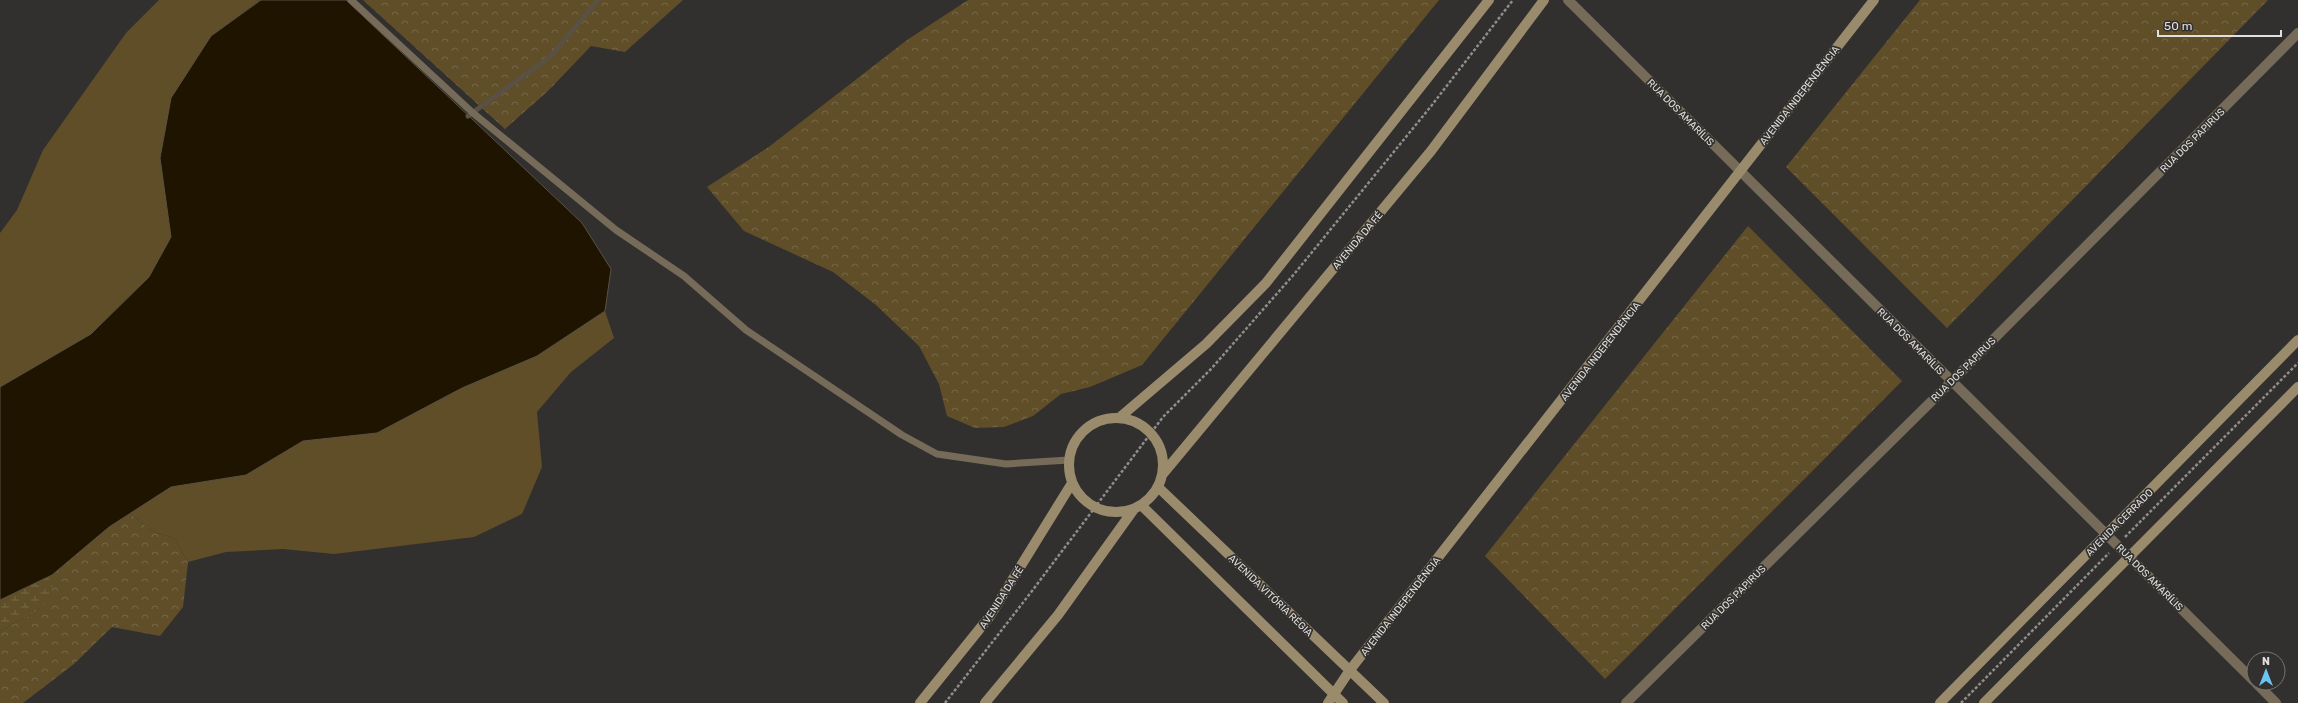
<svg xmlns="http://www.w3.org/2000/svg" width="2298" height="703" viewBox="0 0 2298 703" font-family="Rubik,sans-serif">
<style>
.grass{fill:#604e29}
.forest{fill:url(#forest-crowns)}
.wetland{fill:url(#wetland-marsh)}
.water{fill:#1f1400;stroke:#595143}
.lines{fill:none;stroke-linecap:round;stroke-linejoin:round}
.stream{stroke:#595143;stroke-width:5}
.path{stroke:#8f8e8c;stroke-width:2.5;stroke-dasharray:3 2;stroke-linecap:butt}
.lane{stroke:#756b58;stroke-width:7}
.street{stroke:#756b58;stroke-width:10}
.secondary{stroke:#9b8b6d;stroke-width:10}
.labels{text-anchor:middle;stroke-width:3.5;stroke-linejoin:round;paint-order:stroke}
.street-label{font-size:10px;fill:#e1e0de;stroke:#31302e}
</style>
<defs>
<pattern id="forest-crowns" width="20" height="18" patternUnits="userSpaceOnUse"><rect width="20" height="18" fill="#604e29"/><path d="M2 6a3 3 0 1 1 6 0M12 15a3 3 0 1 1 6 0" fill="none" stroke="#766748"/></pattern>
<pattern id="wetland-marsh" width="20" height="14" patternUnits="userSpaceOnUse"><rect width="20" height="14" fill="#604e29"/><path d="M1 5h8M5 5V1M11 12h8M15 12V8" fill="none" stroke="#766748"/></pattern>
</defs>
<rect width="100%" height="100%" fill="#31302e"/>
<path class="grass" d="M159,0H260L211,36L160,158L171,237L149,277L91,334L0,387V233L17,210L43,150L126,33Z
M605,311L614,338L571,372L537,412L542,467L522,514L474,537L334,554L283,549L226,552L188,562L174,538L154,532L129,513L171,487L246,475L303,441L377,433L462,388L537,356Z"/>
<path class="forest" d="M363,0H683L625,52L591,46L548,91L505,129Z
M968,0H1439L1142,365L1090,387L1061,394L1033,416L1004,427L975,428L947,416L939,384L919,346L876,305L833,272L744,231L707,187L770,146L907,40Z
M1920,0H2268L1947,328L1786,167Z
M1748,226L1902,381L1605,679L1485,556Z
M129,513L154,532L174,538L188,562L183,607L160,636L112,627L74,664L23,703H0V631L34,613L51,598L52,575L109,527Z"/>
<path class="wetland" d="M52,575V598L34,613L0,631V600Z"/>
<path class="water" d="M261,0H346L582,223L611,269L605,311L537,356L462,388L377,433L303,441L246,475L171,487L109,527L52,575L0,600V387L91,334L149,277L171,237L160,158L171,98L211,36Z"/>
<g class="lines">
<path class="stream" d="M468,116L551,56L598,0"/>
<path class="path" d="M2125,537L2298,363
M945,703L1032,591L1163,417L1211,369L1295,273L1432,105L1513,0
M1961,703L2109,553"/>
<path class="lane" d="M351,0L473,113L616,230L684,276L746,330L902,435L937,454L1006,464L1069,460"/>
<path class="street" d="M1568,0L2254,681
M2256,683L2276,703
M1626,703L1952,381L2298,33"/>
<path class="secondary" d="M1069 465a47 47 0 1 1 94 0a47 47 0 1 1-94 0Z
M1119,418L1206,344L1266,283L1489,0
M1162,475L1431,151L1544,0
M1158,487L1384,703
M1141,505L1343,703
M920,703L990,616L1072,483
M985,703L1058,615L1134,509
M1328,703L1350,670L1874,0
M1940,703L2298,340
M1984,703L2298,387"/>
</g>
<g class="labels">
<g class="street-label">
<text transform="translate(1799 95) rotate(-52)" y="4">AVENIDA INDEPENDÊNCIA</text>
<text transform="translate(1681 112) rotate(45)" y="4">RUA DOS AMARÍLIS</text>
<text transform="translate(2192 140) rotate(-45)" y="4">RUA DOS PAPIRUS</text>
<text transform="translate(1357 240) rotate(-50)" y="4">AVENIDA DA FÉ</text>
<text transform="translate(1911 341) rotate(45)" y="4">RUA DOS AMARÍLIS</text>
<text transform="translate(1600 351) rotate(-52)" y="4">AVENIDA INDEPENDÊNCIA</text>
<text transform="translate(1963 369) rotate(-45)" y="4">RUA DOS PAPIRUS</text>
<text transform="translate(2119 522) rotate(-45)" y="4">AVENIDA CERRADO</text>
<text transform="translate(2150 577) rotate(45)" y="4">RUA DOS AMARÍLIS</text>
<text transform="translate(1271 595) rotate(44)" y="4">AVENIDA VITÓRIA RÉGIA</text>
<text transform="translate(1001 597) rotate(-57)" y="4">AVENIDA DA FÉ</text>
<text transform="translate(1733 597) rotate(-45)" y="4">RUA DOS PAPIRUS</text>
<text transform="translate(1400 606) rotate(-52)" y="4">AVENIDA INDEPENDÊNCIA</text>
</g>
</g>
<g transform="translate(2266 671)"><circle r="19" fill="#31302e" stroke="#777674"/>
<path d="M0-3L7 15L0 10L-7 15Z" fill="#6bc3f2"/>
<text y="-6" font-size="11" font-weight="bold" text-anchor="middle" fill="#e1e0de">N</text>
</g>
<path d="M2158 30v6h123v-6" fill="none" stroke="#e1e0de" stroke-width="2"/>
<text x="2164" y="30" font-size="12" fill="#e1e0de" stroke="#31302e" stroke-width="3" paint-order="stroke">50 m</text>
</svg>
